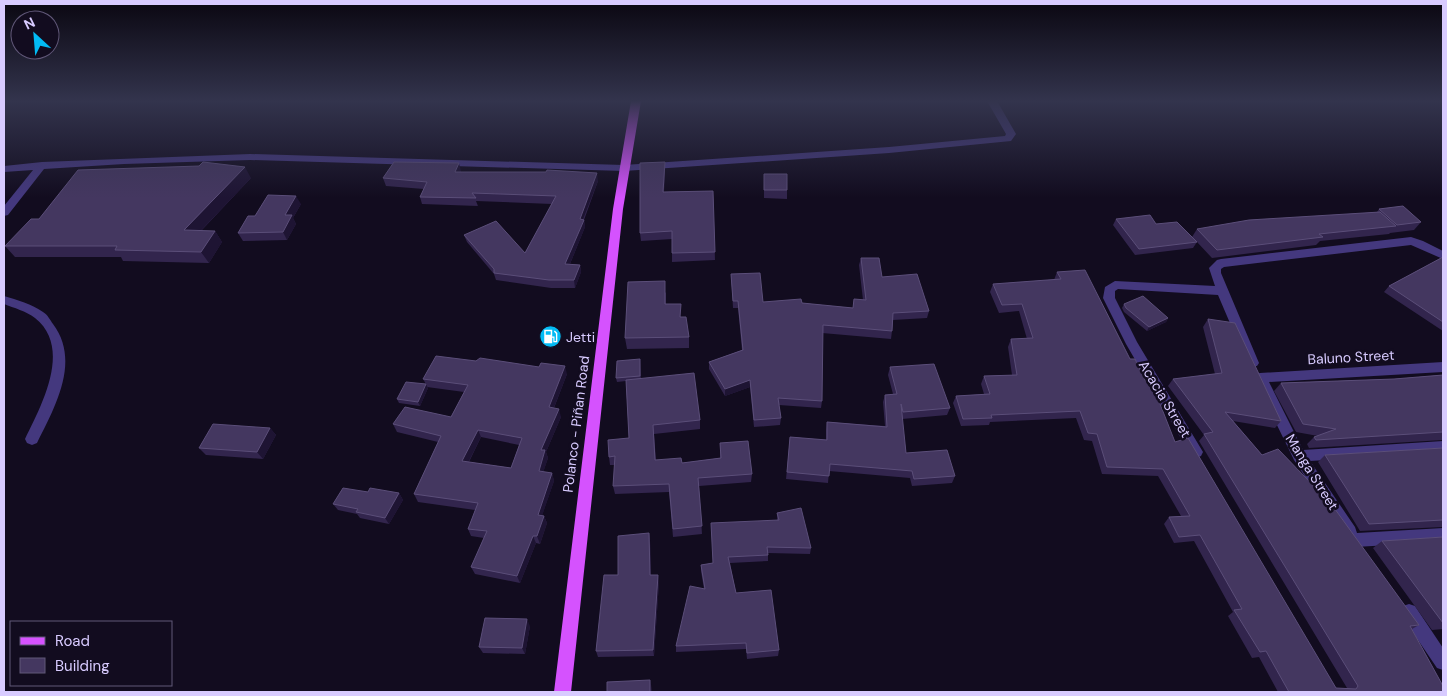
<svg xmlns="http://www.w3.org/2000/svg" width="1447" height="696" viewBox="0 0 1447 696" font-family="'DM Sans',sans-serif">
<style>
.lines{fill:none;stroke-linecap:round;stroke-linejoin:round}
.minor{fill:#44387e;fill-rule:evenodd}
.major{fill:#d552fe;fill-rule:evenodd}
.wall{fill:#32254d;fill-rule:evenodd}
.shaded-wall{fill:#1e1433}
.building{fill:#443760;stroke:#5b4e79;fill-rule:evenodd}
.labels{text-anchor:middle;stroke-width:5;stroke-linejoin:round;paint-order:stroke}
.poi-label{font-size:14px;fill:#d8cbff;stroke:#120c1f;text-anchor:start}
.street-label{font-size:14px;fill:#d8cbff;stroke:#120c1f}
</style>
<rect width="100%" height="100%" fill="#120c1f"/>
<g class="lines">
<path class="minor" d="M987,101H997L1016,134L1011,141L889,153L624,171L250,160L124,164L44,169L8,215L4,216V206L33,170L4,172V166L42,162L250,154L624,165L889,147L1005,136L1006,134Z
M1411,237L1423,241L1443,251V259L1411,245L1224,267L1221,269V273L1259,363L1257,366H1249L1247,363L1218,295L1118,289L1115,291V298L1137,342L1203,452L1201,456L1196,458L1191,456L1126,344L1103,298L1105,287L1115,281L1215,286L1209,268L1217,260L1221,259Z
M4,296C17,300 32,304 43,312C48,315 50,320 53,324C81,361 55,407 37,443L32,445L27,443L25,439C41,406 73,348 35,318C26,311 14,308 4,304Z
M1443,362V372L1269,382L1303,450L1443,441V453L1310,461L1355,527L1357,533L1443,528V542L1355,547L1350,545L1348,538L1345,537L1294,460L1254,378L1255,374L1260,373Z
M1409,604L1415,606L1443,648V670L1437,668L1403,618L1401,612L1403,606Z"/>
<path class="major" d="M631,101H641L623,209L571,692H554L613,209Z"/>
</g>
<path class="wall" d="M665,170L664,192L713,191L715,260L672,262V239L641,241L640,233Z
M461,171V172L598,181L584,220L585,227L570,264L580,265L581,272L575,288H551L496,280L494,274L467,242L464,235L525,253L552,204L476,201L478,206L422,204L420,197L424,189L386,186L383,178Z
M764,174L787,190V199L764,198Z
M251,178L201,231H215L222,242L209,263L123,261L121,257H15L5,246L39,219Z
M301,204L293,218L296,224L287,240L243,241L238,233L255,216Z
M1379,209L1421,222L1414,230L1390,233L1389,234L1320,241L1316,245L1212,258L1197,242L1193,248L1135,255L1113,225L1116,219L1156,224L1192,237L1197,229L1377,212Z
M1443,257V331L1384,292L1389,286Z
M861,258L882,277L929,311L927,318L893,320L892,331L891,339L822,333V401L821,408L779,405L781,418L780,425L754,427L750,387L725,396L709,369V362L742,350L738,308H733L731,274L763,302L802,303L853,308L854,299L863,300L859,265Z
M1057,272L1130,359L1175,442L1336,688H1347L1199,441L1204,435L1168,386L1173,379L1215,374L1203,327L1208,319L1281,421L1275,428L1233,421L1262,455L1419,625L1412,629L1443,692H1278L1259,657L1252,658L1228,616L1233,612L1194,541L1174,543L1164,524L1169,517L1181,516L1158,476L1102,474L1092,441L1084,440L1076,418L990,422L989,425L961,426L953,403L956,396L984,394L981,384L984,376L1012,375L1008,347L1011,339H1027L1019,311L999,313L990,292L993,284L1054,280Z
M666,292V304L681,317L689,337V348L627,349L625,338Z
M1124,304L1168,318L1166,322L1147,331L1124,312L1122,308Z
M640,359L641,379L700,420V429L654,434L656,460L682,463L720,458V443L752,474L751,482L699,486L702,534L673,537L669,492L615,494L613,486L615,465H610L609,457L629,438L626,381L617,382L616,378Z
M890,367L950,408L947,415L902,419L906,453L955,476L952,483L912,486L910,478L829,471L828,483L786,479L790,437L826,440V430L827,422L885,426L883,402L885,395L893,394L888,375Z
M567,374L554,408L561,417L546,452L548,458L543,472L552,473L554,481L542,515L544,516L547,523L540,544L536,543L520,583L475,574L471,567L484,538L471,536L468,529L475,510L418,502L414,494L438,442L397,432L393,424L451,417L464,392L427,387L428,388L420,406L399,403L397,399L426,384L423,379ZM481,437L519,445L511,468L469,462Z
M1443,375V440L1309,448L1307,444L1314,437L1318,436L1296,432L1274,391L1281,383L1394,379Z
M270,428L276,435L263,459L206,455L199,448Z
M1443,448V527L1360,531L1318,462L1325,455Z
M399,493L403,500L389,524L360,518L357,514L338,510L333,504Z
M777,513L811,548L810,554L768,553V561L730,563L736,593L779,650L778,656L747,659L746,649L676,652V646L704,589L701,571V565L713,563L777,520Z
M649,533L650,540L651,575L659,582L654,656L598,657L596,651L618,575Z
M1443,537V629L1432,630L1373,548L1382,541Z
M530,626L525,654L483,653L479,647Z"/>
<path class="shaded-wall" d="M665,162V170L663,201V192Z
M459,163L461,171L458,179L455,172Z
M245,167L251,178L191,241L184,230Z
M597,173L598,181L582,222L584,220L585,227L567,271L565,264L580,219Z
M296,196L301,204L293,218L296,224L287,240L283,232L285,215Z
M215,231L222,242L209,263L201,252Z
M580,265L581,272L575,288L574,280Z
M1168,318L1166,322L1147,331L1149,327Z
M565,366L567,374L551,415L549,407Z
M750,380V387L725,396V389Z
M426,384L428,388L420,406L418,402Z
M559,409L561,417L546,452L548,458L541,479L539,471L541,450Z
M270,428L276,435L263,459L257,452Z
M478,430L481,437L465,469L462,461Z
M552,473L554,481L540,522L538,515Z
M399,493L403,500L389,524L385,518Z
M544,516L547,523L540,544L537,536Z
M649,533L650,540L651,582L650,575Z
M533,536L536,543L520,583L517,576Z
M658,575L659,582L654,656L653,650Z
M527,619L530,626L525,654L522,648Z
M650,680L652,689V692H650Z"/>
<path class="building" d="M203,162L245,167L184,230L215,231L201,252L115,250L117,246H5L31,219H39L78,170L199,166Z
M394,162L459,163L455,172H546L547,170L597,173L580,219L584,220L565,264L580,265L574,280H549L494,273V269L464,235L496,221L525,253L556,196L472,193L476,198L420,197L427,182L383,178Z
M665,162L663,192L713,191L715,252L672,253V231L640,233V163Z
M764,174H787V190H764Z
M268,195L296,196L285,215H292L283,232L238,233L248,216H255Z
M1403,206L1421,222L1397,225L1379,209Z
M1380,212L1396,226L1319,234L1323,237L1217,250L1197,229L1249,220Z
M1150,215L1156,224L1177,222L1197,242L1139,249L1116,219Z
M1443,257V322L1389,286Z
M861,258H879L882,277L917,274L929,311L893,313L892,331L823,325L822,401L778,398L781,418L754,420L750,380L725,389L709,362L743,350L738,301H733L731,274L760,273L763,302L801,299L802,303L853,308L854,299L866,300Z
M1085,270L1130,359H1135L1146,382L1151,381L1175,442L1188,438L1336,688L1356,689L1358,686L1204,434L1213,432L1173,379L1222,373L1208,319L1235,323L1281,421L1225,412L1262,455L1278,449L1332,505L1419,625L1410,626L1443,686V692H1289L1266,651L1260,652L1234,610L1242,609L1200,535L1179,537L1169,517L1190,516L1163,469L1107,467L1097,434L1088,433L1080,411L991,415L992,418L963,419L956,396L990,394L984,376L1017,375L1011,339L1033,338L1022,304L1002,305L993,284L1061,279L1057,272Z
M665,281V304H681L680,317H686L689,337L625,338L628,282Z
M1143,296L1168,318L1149,327L1126,308L1124,304Z
M436,356L476,361L480,358L539,367L541,363L565,366L549,407L559,409L541,450H545L539,471L552,473L538,515L544,516L537,536H533L517,576L471,567L487,531L468,529L478,503L414,494L441,436L393,424L405,407L451,417L468,385L423,379ZM478,430L522,438L511,468L462,461Z
M640,359V376L616,378L617,361Z
M934,364L950,408L903,412L901,404L906,453L947,450L955,476L914,479L912,471L830,464L829,476L787,472L790,437L827,440V422L887,427L885,395L897,394L890,367Z
M694,373L700,420L653,425L655,460L681,458L682,463L721,458L720,443L748,441L752,474L698,478L702,526L673,529L669,484L613,486L615,456L609,457L608,440L629,438L626,380Z
M1443,375V432L1316,440L1314,437L1336,429L1303,424L1281,383L1394,379Z
M406,382L426,384L418,402L397,399Z
M213,424L270,428L257,452L199,448Z
M1443,448V520L1369,524L1325,455Z
M343,488L368,492L370,488L399,493L385,518L356,512L358,509L333,504Z
M801,508L811,548L767,547L768,555L728,557L736,593L771,590L779,650L747,653L746,643L676,646L690,586L705,589L701,565L713,563L711,523L779,520L777,513Z
M649,533L650,575H658L653,650L596,651L604,575H618V536Z
M1443,537V623L1382,541Z
M485,618L527,619L522,648L479,647Z
M650,680V692H607V682Z"/>
<linearGradient id="sky" x2="0" y2="1"><stop stop-color="#0a0711"/><stop offset="0.51" stop-color="#33344d"/><stop offset="1" stop-color="#33344d" stop-opacity="0"/></linearGradient>
<rect width="1447" height="198" fill="url(#sky)"/>
<defs>
<symbol id="fuel-disc" viewBox="-11 -11 22 22"><circle r="9.5" fill="#02bbf4" stroke="#120c1f"/><path d="M-5.5-6h7V0h2V4h1.3V-2.5L3-4.5l.8-.8L6-3V5H2.5V1h-1V6h-7ZM-4.2-4.7v3.2H.2V-4.7Z" fill="#fff"/></symbol>
</defs>
<g fill-rule="evenodd">
<use href="#fuel-disc" x="538" y="324" width="25" height="25"/>
</g>
<g class="labels">
<g class="poi-label">
<text x="566" y="342">Jetti</text>
</g>
<g class="street-label">
<text transform="translate(1351 357) rotate(-3)" y="5">Baluno Street</text>
<text transform="translate(1165 399) rotate(59)" y="5">Acacia Street</text>
<text transform="translate(576 424) rotate(-83)" y="5">Polanco - Piñan Road</text>
<text transform="translate(1312 472) rotate(58)" y="5">Manga Street</text>
</g>
</g>
<rect width="1447" height="696" fill="none" stroke="#d8cbff" stroke-width="10"/>
<rect x="10" y="621" width="162" height="65" fill="#120c1f" stroke="#615879"/>
<rect x="20" y="637" width="25" height="8" fill="#d552fe" stroke="#615879"/>
<text x="55" y="646" font-size="15" fill="#d8cbff">Road</text>
<rect x="20" y="658" width="25" height="15" fill="#443760" stroke="#615879"/>
<text x="55" y="671" font-size="15" fill="#d8cbff">Building</text>
<g transform="translate(35 35) rotate(334)"><circle r="24" fill="#120c1f" stroke="#615879"/>
<path d="M0-4L9 19L0 12L-9 19Z" fill="#02bbf4"/>
<text y="-8" font-size="14" font-weight="bold" text-anchor="middle" fill="#d8cbff">N</text>
</g>
</svg>
